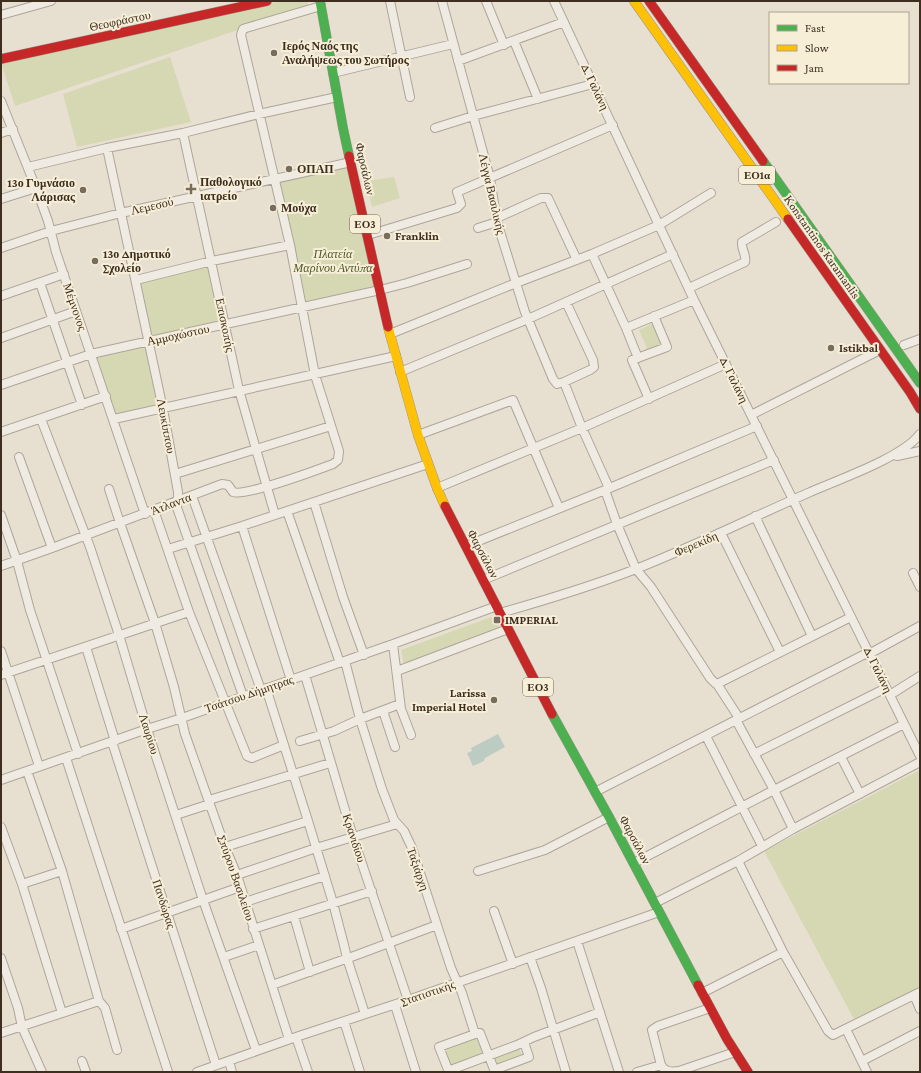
<svg xmlns="http://www.w3.org/2000/svg" width="921" height="1073" viewBox="0 0 921 1073" font-family="'Crimson Pro',serif">
<style>
.green{fill:#d6d7b3}
.water{fill:#bcccc2}
.lines{fill:none;stroke-linecap:round;stroke-linejoin:round}
.street-casing{stroke:#ada599;stroke-width:10}
.fast-casing{stroke:#9c958a;stroke-width:10}
.slow-casing{stroke:#9c958a;stroke-width:10}
.jam-casing{stroke:#9c958a;stroke-width:10}
.street{stroke:#efebe3;stroke-width:8}
.fast{stroke:#4caf50;stroke-width:9}
.slow{stroke:#ffc107;stroke-width:9}
.jam{stroke:#c62828;stroke-width:9}
.poi-dot{fill:#786c5e;stroke:#f7eed8;stroke-width:1.5}
.labels{text-anchor:middle;stroke-width:4;stroke-linejoin:round;paint-order:stroke}
.shield{fill:#f7eed8;stroke:#756857;stroke-width:1}
.shield-label{font-size:11px;font-weight:bold;fill:#3d2e20}
.street-label{font-size:12px;fill:#3d2e20;stroke:#f7eed8}
.poi-label{font-size:12px;font-weight:bold;fill:#3d2e20;stroke:#f7eed8;text-anchor:start}
.park-label{font-size:12px;font-style:italic;fill:#4d5a26;stroke:#f7eed8}
</style>
<rect width="100%" height="100%" fill="#e7e0d1"/>
<path class="green" d="M280,1H308V6L15,106L1,63V62Z
M170,57L191,122L77,147L63,94Z
M347,166L376,289L307,306L280,182Z
M394,177L400,198L372,207L366,181Z
M212,261L225,325L149,342L163,409L114,419L91,354L148,341L136,280Z
M660,320L671,344L649,353L639,330Z
M494,616L500,629L404,664L401,650Z
M920,770V986L855,1021L764,851Z
M476,1038H479L484,1052L483,1055L452,1066L450,1065L445,1051L447,1050Z
M519,1048L521,1053V1057L496,1064L493,1058L494,1057Z"/>
<path class="water" d="M498,734L505,747L485,758L484,761L473,766L467,753L472,751L471,748Z"/>
<g class="lines">
<defs>
<path id="street" d="M390,1L410,97
M442,1L490,178L497,222L525,312L553,379L557,384L564,382L590,370L594,367L593,360L566,302
M486,1L504,45
M554,1L694,300L920,756
M1,15L51,1
M514,41L538,99
M458,61L564,22
M333,73L453,44
M1,101L36,188L48,221L56,252L145,514
M435,128L473,116L593,84
M1,133L13,129
M183,133L239,390L275,515
M107,148L163,409L178,492V499L175,502L243,696
M28,167L107,148L183,133L259,114L337,97
M1,199L36,188
M497,218L541,198H548L577,260
M478,228L497,222
M368,235L457,208L461,204L457,192L613,125
M1,248L51,231L121,213L351,162
M592,254L626,328L638,358
M136,280L212,261L290,245
M40,283L82,405
M689,288L745,262C747,256 741,249 742,242L776,222
M1,296L64,274
M626,328L694,300
M390,334L516,283L592,254L659,225L711,193
M1,338L76,311
M904,345L920,339
M400,372L528,319L673,254
M564,382L582,428L609,488
M1,385L91,354L380,290L407,283L467,264
M649,399L632,360L667,347L654,316
M751,415L880,350
M41,419L90,547L119,635L147,729L203,900L256,1050
M114,419L396,356
M1,432L106,396
M418,435L513,400L559,508
M897,456L920,451
M19,457L52,548
M175,474L331,426
M437,488L582,428L726,364
M109,489L120,523L155,623L174,687L185,734L225,847L237,875L289,1039
M605,490L617,524L636,569L651,587L710,678L716,684H717L739,718
M192,496L261,690
M314,502L343,597L364,655
M154,510L189,612L245,751L247,756L252,758L284,745
M287,511L340,663
M1,515L17,561L30,610L78,754
M755,516L812,636
M242,526L291,680
M721,533L780,652
M466,546L605,490L757,426
M168,549L242,526L428,464
M1,566L52,548L222,484L228,485L233,492C244,497 317,470 333,464L338,460L339,451L315,375L290,245L241,35L243,29L246,28L321,6
M913,573L920,587
M483,580L774,460
M500,613C546,600 592,586 636,569C694,546 751,518 808,493C837,480 902,458 920,434
M393,644L401,709L411,735
M86,647L115,741
M1,651L39,766
M869,654L920,626
M345,661L360,719L382,789L394,820L404,831L412,848L437,925L451,968L462,993L475,1034L480,1033L495,1072
M397,671L508,629
M1,675L189,612
M305,675L353,837L408,1000
M717,684L851,617
M266,688L308,821L333,903L344,945L347,958L365,1014
M890,695L920,676
M383,711L395,747
M736,720L774,790L793,829
M706,736L762,846
M300,741L334,731L360,719L400,704
M112,742L216,1065
M754,754L886,688
M841,757L860,794
M66,758L168,1072
M27,771L62,871L99,1001L105,1008L117,1050
M1,780L147,729L182,718L393,644L497,606
M595,792L869,652
M209,800L330,763
M176,815L210,804
M1,827L22,884L62,1013
M225,847L308,821
M738,861L783,952L828,1031L833,1035L920,992
M634,863L774,790L904,724
M478,871L545,850L609,817
M237,875L316,848L397,824
M22,884L62,871
M245,902L325,876
M655,903L738,861L793,829L920,762
M494,911L513,964
M294,916L310,972
M121,929L240,887
M253,929L372,891
M577,941L619,1072
M224,957L259,945
M530,957L541,988L566,1072
M1,958L18,1008L22,1027L42,1072
M272,985L354,956L437,925
M702,993L783,952
M914,995L920,1009
M395,1005L416,1072
M710,1008L658,1026L652,1030L661,1065C665,1072 671,1072 679,1071L735,1052
M344,1021L360,1072
M846,1029L867,1072
M1,1033L99,1001
M296,1037L308,1072
M82,1061L86,1072
M229,1061L232,1072
M862,1061L920,1031
M494,1070L529,1057L524,1042
M448,1071L517,1045L534,1037L600,1012
M197,1072L296,1037L408,1000L659,912
M449,1072L439,1047L475,1034
M637,1072L661,1065"/>
<path id="fast" d="M320,1L343,128L349,156
M763,161L920,383
M552,714L609,817L698,985"/>
<path id="slow" d="M634,1L788,219
M388,327L418,435L437,488L445,506"/>
<path id="jam" d="M649,1L763,161
M1,59L267,1
M349,156L388,327
M788,219L910,392L920,409
M445,506L552,714
M698,985L727,1039L748,1072"/>
</defs>
<use href="#street" class="street-casing"/>
<use href="#fast" class="fast-casing"/>
<use href="#slow" class="slow-casing"/>
<use href="#jam" class="jam-casing"/>
<use href="#street" class="street"/>
<use href="#fast" class="fast"/>
<use href="#slow" class="slow"/>
<use href="#jam" class="jam"/>
</g>
<g class="poi-dot">
<circle cx="274" cy="53" r="4"/>
<circle cx="289" cy="169" r="4"/>
<path d="M189 183h4v4h4v4h-4v4h-4v-4h-4v-4h4z"/>
<circle cx="83" cy="190" r="4"/>
<circle cx="273" cy="208" r="4"/>
<circle cx="387" cy="236" r="4"/>
<circle cx="95" cy="261" r="4"/>
<circle cx="831" cy="348" r="4"/>
<rect x="493" y="616" width="8" height="8" rx="2"/>
<circle cx="494" cy="700" r="4"/>
</g>
<g class="labels">
<g class="shield">
<rect x="739" y="166" width="36" height="18" rx="3"/>
<rect x="350" y="215" width="30" height="18" rx="3"/>
<rect x="523" y="678" width="30" height="18" rx="3"/>
</g>
<g class="shield-label">
<text x="757" y="179">ΕΟ1α</text>
<text x="365" y="228">ΕΟ3</text>
<text x="538" y="691">ΕΟ3</text>
</g>
<g class="street-label">
<text transform="translate(120 21) rotate(-12)" y="4">Θεοφράστου</text>
<text transform="translate(595 87) rotate(65)" y="4">Δ. Γαλάνη</text>
<text transform="translate(365 169) rotate(77)" y="4">Φαρσάλων</text>
<text transform="translate(492 194) rotate(77)" y="4">Λέγγα Βασιλικής</text>
<text transform="translate(152 206) rotate(-13)" y="4">Λεμεσού</text>
<text transform="translate(822 247) rotate(55)" y="4">Κonstantinos Karamanlis</text>
<text transform="translate(75 307) rotate(71)" y="4">Μέμνονος</text>
<text transform="translate(225 325) rotate(78)" y="4">Επισκοπής</text>
<text transform="translate(178 335) rotate(-12)" y="4">Αμμοχώστου</text>
<text transform="translate(734 380) rotate(64)" y="4">Δ. Γαλάνη</text>
<text transform="translate(166 426) rotate(79)" y="4">Λευκίππου</text>
<text transform="translate(171 504) rotate(-21)" y="4">Άτλαντα</text>
<text transform="translate(696 544) rotate(-23)" y="4">Φερεκίδη</text>
<text transform="translate(483 554) rotate(62)" y="4">Φαρσάλων</text>
<text transform="translate(878 670) rotate(64)" y="4">Δ. Γαλάνη</text>
<text transform="translate(249 694) rotate(-19)" y="4">Τσάτσου Δήμητρας</text>
<text transform="translate(149 734) rotate(72)" y="4">Λαυρίου</text>
<text transform="translate(354 838) rotate(72)" y="4">Κρανιδίου</text>
<text transform="translate(635 840) rotate(62)" y="4">Φαρσάλων</text>
<text transform="translate(418 869) rotate(71)" y="4">Ταξιάρχη</text>
<text transform="translate(236 878) rotate(71)" y="4">Σπύρου Βασιλείου</text>
<text transform="translate(164 904) rotate(72)" y="4">Πανδώρας</text>
<text transform="translate(428 993) rotate(-19)" y="4">Στατιστικής</text>
</g>
<g class="poi-label">
<text x="282" y="50">Ιερός Ναός της<tspan x="282" dy="14">Αναλήψεως του Σωτήρος</tspan></text>
<text x="297" y="173">ΟΠΑΠ</text>
<text x="200" y="186">Παθολογικό<tspan x="200" dy="14">ιατρείο</tspan></text>
<text x="75" y="187" text-anchor="end">13ο Γυμνάσιο<tspan x="75" dy="14">Λάρισας</tspan></text>
<text x="281" y="212">Μούχα</text>
<text x="395" y="240">Franklin</text>
<text x="103" y="258">13ο Δημοτικό<tspan x="103" dy="14">Σχολείο</tspan></text>
<text x="839" y="352">Istikbal</text>
<text x="505" y="624">IMPERIAL</text>
<text x="486" y="697" text-anchor="end">Larissa<tspan x="486" dy="14">Imperial Hotel</tspan></text>
</g>
<g class="park-label">
<text x="333" y="258">Πλατεία<tspan x="333" dy="14">Μαρίνου Αντύπα</tspan></text>
</g>
</g>
<rect width="921" height="1073" fill="none" stroke="#3d2e20" stroke-width="4"/>
<rect x="769" y="12" width="140" height="72" fill="#f7eed8" stroke="#ada18e"/>
<rect x="777" y="25" width="20" height="6" fill="#4caf50" stroke="#ada18e"/>
<text x="805" y="32" font-size="12" fill="#3d2e20">Fast</text>
<rect x="777" y="45" width="20" height="6" fill="#ffc107" stroke="#ada18e"/>
<text x="805" y="52" font-size="12" fill="#3d2e20">Slow</text>
<rect x="777" y="65" width="20" height="6" fill="#c62828" stroke="#ada18e"/>
<text x="805" y="72" font-size="12" fill="#3d2e20">Jam</text>
</svg>
